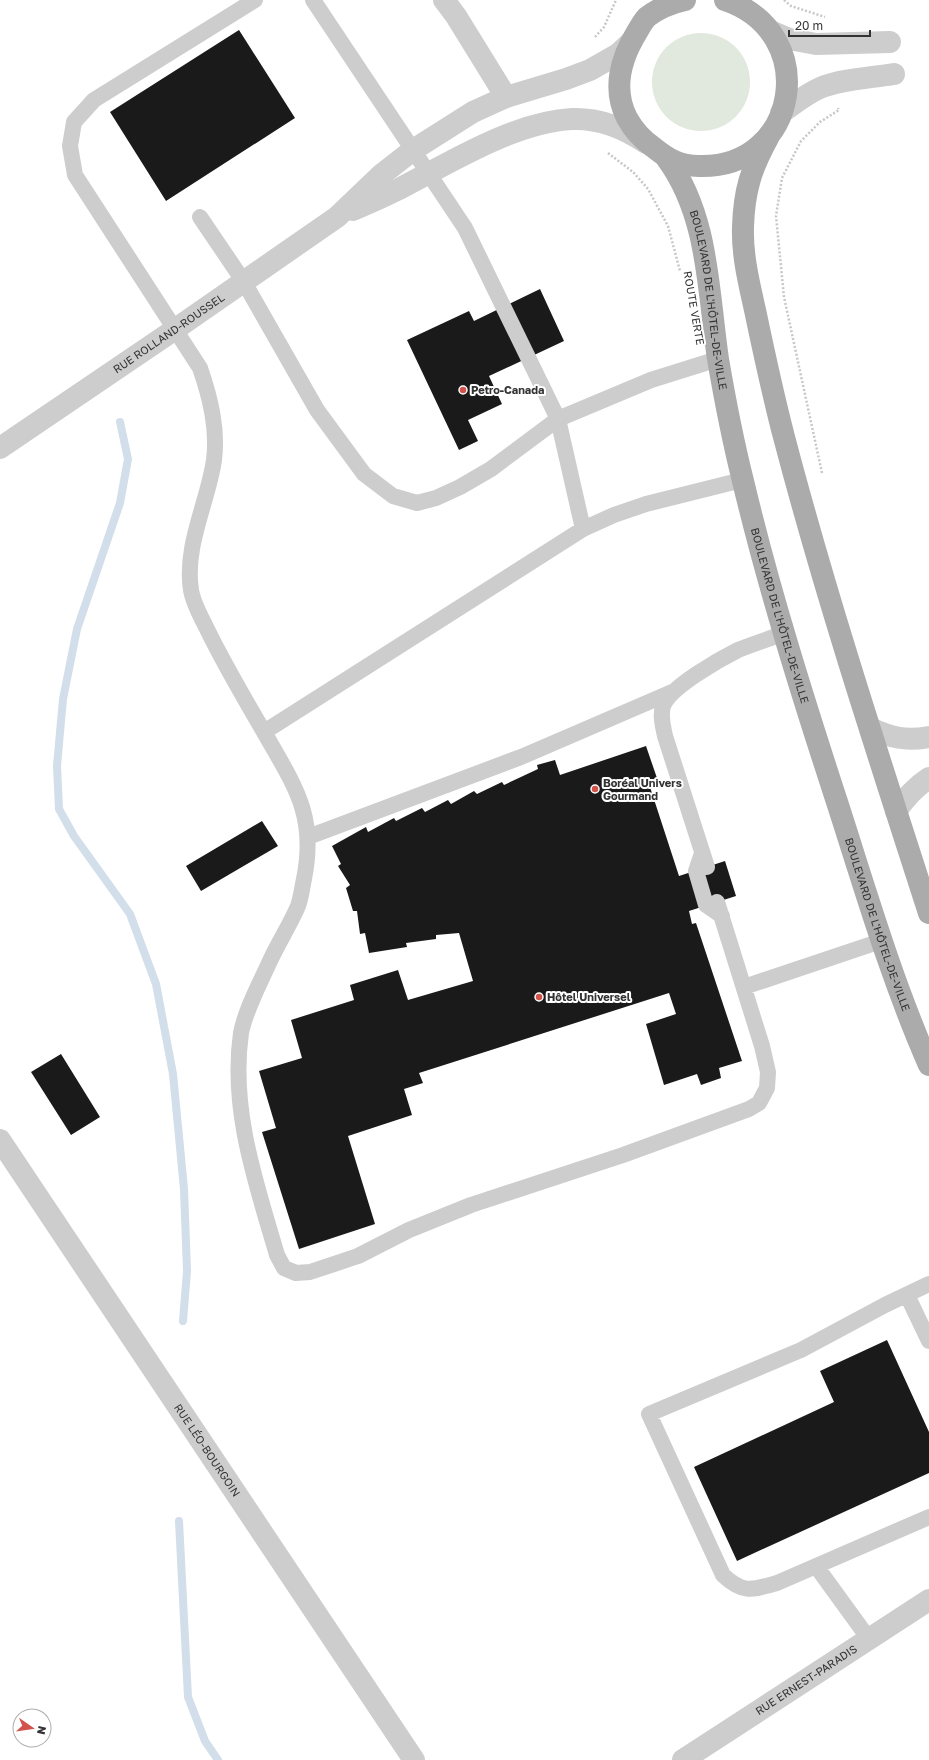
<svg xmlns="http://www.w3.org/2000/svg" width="929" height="1760" viewBox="0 0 929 1760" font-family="'Golos Text',sans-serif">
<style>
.green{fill:#e1e8dd}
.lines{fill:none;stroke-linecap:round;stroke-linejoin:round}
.stream{stroke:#d2deea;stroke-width:8}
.building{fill:#1a1a1a}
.path{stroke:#c7c7c7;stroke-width:2.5;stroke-dasharray:2 2;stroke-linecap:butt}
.service{stroke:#cdcdcd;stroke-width:16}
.minor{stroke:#cdcdcd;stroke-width:22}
.primary{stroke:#ababab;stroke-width:22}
.poi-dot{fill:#d2534c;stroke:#fff;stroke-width:1.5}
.labels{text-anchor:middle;stroke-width:4;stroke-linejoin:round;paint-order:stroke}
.street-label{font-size:11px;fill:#333;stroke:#fff}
.poi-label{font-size:11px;font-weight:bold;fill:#333;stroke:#fff;text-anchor:start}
</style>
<rect width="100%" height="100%" fill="#fff"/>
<path class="green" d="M652 82a49 49 0 1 1 98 0a49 49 0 1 1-98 0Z"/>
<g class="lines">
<path class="stream" d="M120,422L128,459L120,503L77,629L63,699L57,766L59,809L74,836L130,914L156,984L173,1074L184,1189L187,1271L183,1321
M179,1521L188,1697L205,1741L218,1760"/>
</g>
<path class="building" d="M239,30L295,118L166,201L110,112Z
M540,289L564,341L489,376L502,404L468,420L478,441L459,450L407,340L469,311L474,321Z
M646,746L658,781L649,784L679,876L725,861L736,896L689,911L692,924L696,923L742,1061L719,1068L721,1078L701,1085L697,1074L664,1085L646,1024L676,1014L669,993L419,1073L423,1083L404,1089L412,1115L348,1136L375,1224L299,1249L262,1132L276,1128L259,1071L302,1058L291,1020L354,1000L350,985L398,970L408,1000L473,981L459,933L436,935V939L406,943L407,947L369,953L365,933L360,934L357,911H353L346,888L350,885L338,866L341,864L332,846L366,827L368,832L394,818L396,821L422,808L425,812L448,800L451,804L474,791L477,794L502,782L504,785L538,769L537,765L555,760L560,775Z
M262,821L278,846L201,891L186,866Z
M61,1054L100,1117L71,1135L31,1072Z
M887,1340L929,1432V1473L737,1561L694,1467L834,1402L820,1371Z"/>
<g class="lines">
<path class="path" d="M784,0L791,6L825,17
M595,37L604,27L616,0
M608,153L633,172L648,189L668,226L680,271
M822,473L784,297L776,216L782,178L801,141L820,122L839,110L838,108"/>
<path class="service" d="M255,0L94,100L74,122L70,146L75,175L200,368C210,397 218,428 214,460C208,502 184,546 191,590C193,603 201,617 207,629C224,664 244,698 264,732
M313,0L465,228L558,419L583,529
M200,217L244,282L317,410L364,474L393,496L417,503L436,498L460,487L491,469L558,419L651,380L718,359
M308,837L521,757L672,692
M702,853L696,871L706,905L722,916
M707,867L665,736C663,726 660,717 663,706C670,687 720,659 738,650C753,644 769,639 784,633
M717,902L762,1046L768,1072L767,1088L759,1103L749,1109L623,1155L471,1205L409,1230L358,1256L310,1272L296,1273L284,1268L277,1255C256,1183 230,1109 241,1033C245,1011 260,983 269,963C278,943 290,925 298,906C301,898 302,888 304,879C317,815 294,785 264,732L583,529L614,515L646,504L742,480
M744,987L881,941
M929,1284L885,1305L801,1350L649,1414L723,1575C743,1594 752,1590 777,1583L929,1517
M907,1295L929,1341
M816,1566L869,1639"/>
<g class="minor">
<path d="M444,0L456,16L506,97"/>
<path d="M770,31L789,39L816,44L890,42"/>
<path d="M781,113C794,104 806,94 820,88C842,79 870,78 894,74"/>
<path d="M353,210C367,204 381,198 395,191C446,165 513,122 572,119C599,118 624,128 646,143"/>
<path id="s1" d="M0,448L174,330L337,217L381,175L413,150L473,112L506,97L566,79L590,70L618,54L631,42"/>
<path d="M870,728C892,738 905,741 929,737"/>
<path d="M896,811C906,798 915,787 929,778"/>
<path id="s2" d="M0,1140L414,1760"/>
<path id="s3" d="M683,1760L929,1600"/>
</g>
<g class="primary">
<path d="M685,0C671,3 659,8 647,17C643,21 640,27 637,32C621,58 612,89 627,118C633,129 643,140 653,147C668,159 679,166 699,166C800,169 821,32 725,0"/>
<path d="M768,138C751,169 744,191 743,227C742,255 749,283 755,310C764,353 773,395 784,437C826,597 878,755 929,913"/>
<path id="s4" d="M667,159C709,216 708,292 718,359C725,400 733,441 743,481C769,590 803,698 838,805C866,892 892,981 929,1065"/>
</g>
</g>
<g class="poi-dot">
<circle cx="463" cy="390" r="4"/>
<circle cx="595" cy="789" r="4"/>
<circle cx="539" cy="997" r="4"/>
</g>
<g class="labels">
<g class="street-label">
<text dy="4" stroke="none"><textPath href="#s4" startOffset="149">BOULEVARD DE L'HÔTEL-DE-VILLE</textPath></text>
<text transform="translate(694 308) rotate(80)" y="4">ROUTE VERTE</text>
<text dy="4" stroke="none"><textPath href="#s1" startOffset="204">RUE ROLLAND-ROUSSEL</textPath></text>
<text dy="4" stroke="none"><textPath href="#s4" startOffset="473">BOULEVARD DE L'HÔTEL-DE-VILLE</textPath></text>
<text dy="4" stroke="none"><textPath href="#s4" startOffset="797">BOULEVARD DE L'HÔTEL-DE-VILLE</textPath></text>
<text dy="4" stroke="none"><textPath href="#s2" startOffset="373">RUE LÉO-BOURGOIN</textPath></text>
<text dy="4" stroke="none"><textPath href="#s3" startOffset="147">RUE ERNEST-PARADIS</textPath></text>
</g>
<g class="poi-label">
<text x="471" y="394">Petro-Canada</text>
<text x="603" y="787">Boréal Univers<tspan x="603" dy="13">Gourmand</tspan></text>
<text x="547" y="1001">Hôtel Universel</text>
</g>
</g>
<g transform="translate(32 1728) rotate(103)"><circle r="19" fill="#ffffff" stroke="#adadad"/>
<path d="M0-3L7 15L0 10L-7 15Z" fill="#d2534c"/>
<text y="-6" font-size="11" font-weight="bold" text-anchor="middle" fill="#333333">N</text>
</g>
<path d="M789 30v6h81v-6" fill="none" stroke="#333333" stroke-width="2"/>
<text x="795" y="30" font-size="12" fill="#333333" stroke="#ffffff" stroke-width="3" paint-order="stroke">20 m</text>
</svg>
